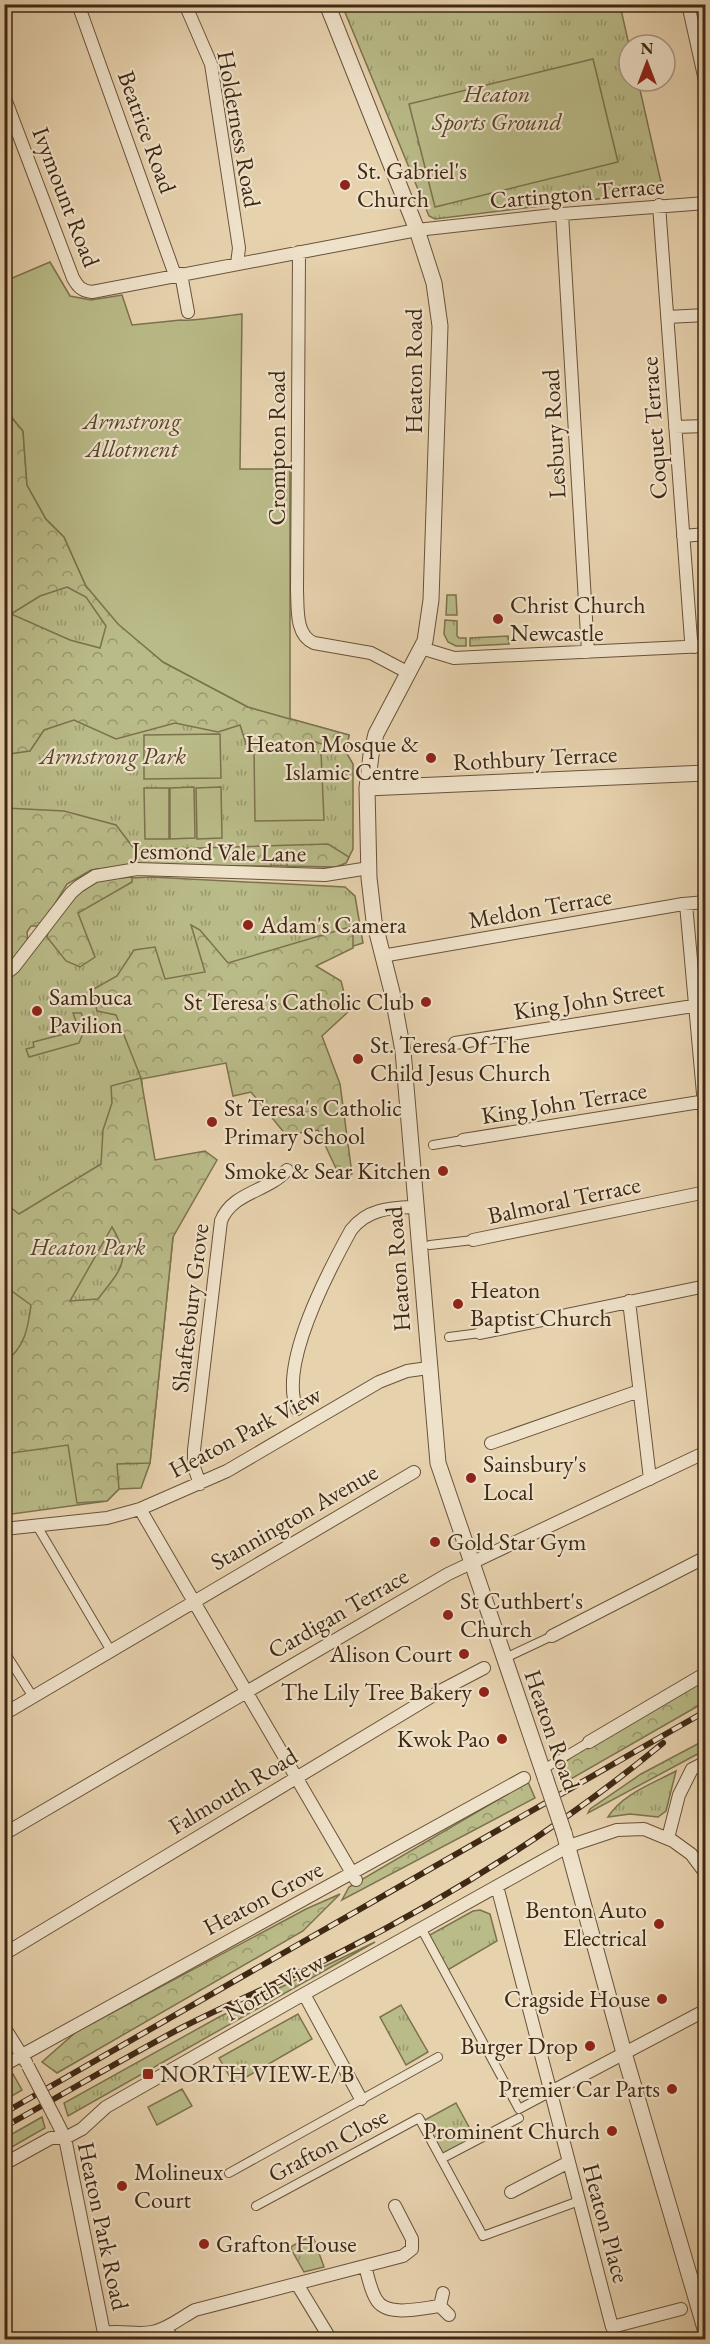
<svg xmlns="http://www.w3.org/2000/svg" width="710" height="2344" viewBox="0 0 710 2344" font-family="'EB Garamond',serif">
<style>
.grass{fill:url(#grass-tufts);stroke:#7c724e;stroke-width:1.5}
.forest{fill:url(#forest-crowns);stroke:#7c724e;stroke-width:1.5;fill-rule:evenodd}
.garden{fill:#b9bb88;stroke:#7c724e;stroke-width:1.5}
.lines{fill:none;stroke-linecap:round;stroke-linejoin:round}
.pedestrian-casing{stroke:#69523a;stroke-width:10}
.minor-casing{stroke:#69523a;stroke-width:14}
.tertiary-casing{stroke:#69523a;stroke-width:17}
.pedestrian{stroke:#efe2ca;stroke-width:8}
.minor{stroke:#efe2ca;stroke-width:12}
.tertiary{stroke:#efe2ca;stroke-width:15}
.rail-casing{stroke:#3f2814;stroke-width:6}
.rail{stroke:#efe2ca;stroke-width:4;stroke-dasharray:11;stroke-linecap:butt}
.minor-bridge-casing{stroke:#69523a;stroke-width:14;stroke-linecap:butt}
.tertiary-bridge-casing{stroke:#69523a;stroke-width:17;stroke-linecap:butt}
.minor-bridge{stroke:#efe2ca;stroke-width:12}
.tertiary-bridge{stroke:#efe2ca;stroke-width:15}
.poi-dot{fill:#8f2418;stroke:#efe2ca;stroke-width:2}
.labels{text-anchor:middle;stroke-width:4.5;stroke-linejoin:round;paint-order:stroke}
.park-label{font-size:24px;font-style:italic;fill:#57452b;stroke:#efe2ca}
.street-label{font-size:24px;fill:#3f2814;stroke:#efe2ca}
.poi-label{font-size:24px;fill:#3f2814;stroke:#efe2ca;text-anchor:start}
</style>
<defs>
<pattern id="grass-tufts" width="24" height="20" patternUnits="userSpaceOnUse" patternTransform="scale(1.5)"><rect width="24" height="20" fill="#b9bb88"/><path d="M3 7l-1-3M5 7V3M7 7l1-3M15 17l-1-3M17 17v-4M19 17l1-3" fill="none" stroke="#98986e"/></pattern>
<pattern id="forest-crowns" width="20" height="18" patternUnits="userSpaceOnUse" patternTransform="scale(1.5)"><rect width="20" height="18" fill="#b9bb88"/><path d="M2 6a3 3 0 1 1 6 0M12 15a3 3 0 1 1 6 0" fill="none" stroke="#98986e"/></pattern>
</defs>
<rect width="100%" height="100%" fill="#e7d2ae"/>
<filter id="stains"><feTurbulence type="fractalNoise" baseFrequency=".00333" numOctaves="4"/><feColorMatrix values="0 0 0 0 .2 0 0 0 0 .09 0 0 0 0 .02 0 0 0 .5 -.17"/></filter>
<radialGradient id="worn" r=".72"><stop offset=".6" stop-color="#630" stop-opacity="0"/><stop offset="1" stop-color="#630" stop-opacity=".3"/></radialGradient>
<path class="grass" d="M342,5H620L629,45V81H638L663,191L435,219L429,216Z
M4,409L163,662L248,707L349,735L346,752L353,764V849L346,863L336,867L87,862L45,890L5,957Z
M447,595H456L457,615H446Z
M445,620L457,621V636L459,638H466V646H456L448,642L444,634Z
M508,636L509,644L470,646V638Z
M151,877L345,887L355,896L363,943L210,991L137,1022L148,1160L173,1237L150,1463L141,1488L119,1489L107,1501L5,1515V982L93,880Z
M676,1771L666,1811L658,1817L630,1814L608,1817C622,1794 654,1783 676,1771Z
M480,1910L490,1914L497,1941L446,1971L428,1936L473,1911Z
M375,1942L68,2116L64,2103L219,2017Z
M401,2005L428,2052L406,2065L380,2017Z
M298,2014L312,2039L234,2084L219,2058Z
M456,2103L476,2140L442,2159L421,2122Z
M42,2117L45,2128L5,2151V2138Z
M309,2237L314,2239L324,2267L304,2272L291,2249L292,2246Z"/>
<path class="forest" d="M4,409L23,431L27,485L46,519L64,537L86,586L163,662L248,707L349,735L346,752L313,741L263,747L246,744L240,725L218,732L175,723L116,739L74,720L44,730L30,751L9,754L5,757ZM67,587L86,597L106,626L100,648L70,640L11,614L40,596Z
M5,808L64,811L116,825L135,850L328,844L349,857L346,863L336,867L287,866V859H271V866L134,865L91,870L67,884L41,926H31L27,932L28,943L5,969Z
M132,877V882L78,913L95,957L80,967L66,961L47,937L48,932L76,894L93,880Z
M191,925L200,930L228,963L353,926V948L316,966L341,981L349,1011L322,1036L340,1084L352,1174L341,1179L318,1130L286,1135L251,1092L233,1096L226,1063L141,1079L155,1160L205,1151L217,1160L173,1237L150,1463L117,1464L119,1489L107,1501L77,1503L68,1445L5,1454V1362C25,1347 28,1328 31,1305L5,1286V1203L19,1214L101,1164L103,1130L112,1103L111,1086L141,1078L116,1015L97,1011L92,990L117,976L134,950L155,947L165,979L205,972ZM112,1227C133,1261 120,1270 98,1299L70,1301Z
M705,1678V1702L562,1784C556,1766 564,1764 577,1752Z
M705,1740V1750L588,1813L590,1809L641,1774Z
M528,1782L535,1798L342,1900L349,1887Z
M340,1894L303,1931L57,2073L42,2062L76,2032L306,1909Z
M13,2074L22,2090L5,2100V2078Z"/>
<path class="garden" d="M593,59L618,162L435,207L409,104Z
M50,262L70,296L91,300L122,295L132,325L181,320C189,322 230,315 242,314L240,469H290V719L248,707L163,662L118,624L86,586L64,537L46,519L27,485L23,431L5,409V278L10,279Z
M220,734L221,778L144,779V735Z
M254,751L321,752L324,820L255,821Z
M194,787L195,838L170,839V788Z
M221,787L222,838L197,839L196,788Z
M144,788H169V839H145Z
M73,1013H81L86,1026L79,1043L29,1057L26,1049L34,1047L33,1042L72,1032L77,1024Z
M182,2089L192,2106L157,2125L148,2107Z"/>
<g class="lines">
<defs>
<path id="pedestrian" d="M433,1145L463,1140
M430,1245L473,1240
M449,1337L480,1333
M37,1526L111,1651
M4,1651L33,1697
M503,1659L552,1636
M542,1770L589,1742
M421,1928L519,2109L551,2092
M441,2159L519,2118
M229,2173L438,2057
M256,2206L419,2118L483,2236L579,2201
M166,2327L177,2340"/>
<path id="minor" d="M78,4L175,275
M185,4L211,64L239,248L237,264
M688,4L706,85
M4,96L73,278C78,287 82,291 92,292L417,230L562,214L706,203
M659,205L691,640L694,647
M562,214L588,652
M299,252L297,591C298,608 295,635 314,643L371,653L407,672
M181,274L188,312
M667,317L706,315
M675,427L706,426
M683,536L706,534
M421,648L454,658L706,646
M686,904L706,1127
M382,956L683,904L706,902
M4,975L14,967L71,893L79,886L95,876L137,869L325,875L369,868
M455,1043L706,1004
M463,1140L706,1101
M473,1240L706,1192
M629,1301L650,1479
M480,1333L706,1286
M297,1409C278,1365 329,1270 351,1230C368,1208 391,1208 416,1207
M491,1443L639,1391
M200,1484L194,1467V1450L221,1221C232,1192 268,1192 287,1170
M140,1509L356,1880
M4,1529L107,1518L140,1509L227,1471L379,1382L407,1371L428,1368
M552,1636L706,1557
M4,1714L414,1472
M589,1742L706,1673
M4,1834L448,1574L706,1452
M668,1838L679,1795L692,1769L706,1762
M497,1886L612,2327L681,2309
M4,1954L442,1690L484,1668
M304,1994L361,2099
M4,2027L26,2062
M4,2065L524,1778
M551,2092L706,2010
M56,2120L65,2138L105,2338
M4,2164L51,2138H65L82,2129L106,2107L304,1994L569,1846L617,1830L644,1829L673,1841L691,1854L706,1874
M511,2192L569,2162
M365,2266C368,2276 370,2289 376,2299C386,2318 422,2308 440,2306
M297,2284L331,2340
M443,2293L440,2306L449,2315
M104,2333C120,2330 137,2335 152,2332C168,2329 182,2317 195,2310L403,2256L412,2249V2239L395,2206"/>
<path id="tertiary" d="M327,4L417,230L434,283L440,326L431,600L425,641L376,734L371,755L367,788L369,878L374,921L392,992L403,1051L438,1463L546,1780
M367,788L706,773
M564,1833L624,2053L706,2332"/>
</defs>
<use href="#pedestrian" class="pedestrian-casing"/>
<use href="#minor" class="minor-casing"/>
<use href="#tertiary" class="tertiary-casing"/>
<use href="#pedestrian" class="pedestrian"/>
<use href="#minor" class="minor"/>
<use href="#tertiary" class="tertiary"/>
<defs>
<path id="rail" d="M4,2113L706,1711
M4,2127C64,2094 122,2059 183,2027C234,2001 288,1979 339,1953C453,1895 564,1825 663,1743"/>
</defs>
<use href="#rail" class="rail-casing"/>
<use href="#rail" class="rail"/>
<defs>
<path id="minor-bridge" d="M28,2066L56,2120"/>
<path id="tertiary-bridge" d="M546,1780L564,1833"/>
</defs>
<use href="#minor-bridge" class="minor-bridge-casing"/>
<use href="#tertiary-bridge" class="tertiary-bridge-casing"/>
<use href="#minor-bridge" class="minor-bridge"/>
<use href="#tertiary-bridge" class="tertiary-bridge"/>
</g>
<g class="poi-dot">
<circle cx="345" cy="185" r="6"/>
<circle cx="498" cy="619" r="6"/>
<circle cx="431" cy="758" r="6"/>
<circle cx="248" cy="925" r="6"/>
<circle cx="426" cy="1002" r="6"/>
<circle cx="37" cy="1011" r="6"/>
<circle cx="358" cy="1059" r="6"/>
<circle cx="212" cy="1122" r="6"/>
<circle cx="443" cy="1171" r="6"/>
<circle cx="458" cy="1304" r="6"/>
<circle cx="471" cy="1478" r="6"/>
<circle cx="435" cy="1542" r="6"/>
<circle cx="448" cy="1615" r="6"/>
<circle cx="464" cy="1654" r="6"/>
<circle cx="484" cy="1692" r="6"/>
<circle cx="502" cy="1739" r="6"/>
<circle cx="659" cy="1924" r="6"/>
<circle cx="662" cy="1999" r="6"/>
<circle cx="590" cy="2046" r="6"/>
<rect x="142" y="2068" width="12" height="12" rx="3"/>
<circle cx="672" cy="2089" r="6"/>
<circle cx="612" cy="2131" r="6"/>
<circle cx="122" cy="2186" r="6"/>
<circle cx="204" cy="2244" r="6"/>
</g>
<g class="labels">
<g class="park-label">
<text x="497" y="102">Heaton<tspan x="497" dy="28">Sports Ground</tspan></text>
<text x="132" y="429">Armstrong<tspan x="132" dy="28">Allotment</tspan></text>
<text x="113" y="764">Armstrong Park</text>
<text x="88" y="1255">Heaton Park</text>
</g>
<g class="street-label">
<text transform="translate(239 129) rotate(80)" y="8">Holderness Road</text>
<text transform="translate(147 132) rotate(70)" y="8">Beatrice Road</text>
<text transform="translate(577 193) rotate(-5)" y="8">Cartington Terrace</text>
<text transform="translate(66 197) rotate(69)" y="8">Ivymount Road</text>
<text transform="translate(414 371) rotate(-90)" y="8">Heaton Road</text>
<text transform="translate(654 428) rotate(-94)" y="8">Coquet Terrace</text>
<text transform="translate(554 434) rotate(-93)" y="8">Lesbury Road</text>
<text transform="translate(277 448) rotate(-90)" y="8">Crompton Road</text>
<text transform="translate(535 758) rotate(-3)" y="8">Rothbury Terrace</text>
<text transform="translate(219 852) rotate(1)" y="8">Jesmond Vale Lane</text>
<text transform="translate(540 908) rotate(-10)" y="8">Meldon Terrace</text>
<text transform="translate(589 1000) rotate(-9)" y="8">King John Street</text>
<text transform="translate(564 1103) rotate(-9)" y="8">King John Terrace</text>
<text transform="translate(564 1200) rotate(-12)" y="8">Balmoral Terrace</text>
<text transform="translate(398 1269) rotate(-94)" y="8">Heaton Road</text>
<text transform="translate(190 1308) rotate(-83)" y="8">Shaftesbury Grove</text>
<text transform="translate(245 1432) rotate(-28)" y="8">Heaton Park View</text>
<text transform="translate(294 1517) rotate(-30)" y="8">Stannington Avenue</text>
<text transform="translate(338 1613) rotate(-30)" y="8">Cardigan Terrace</text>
<text transform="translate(552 1730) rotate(71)" y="8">Heaton Road</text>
<text transform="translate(233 1791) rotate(-31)" y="8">Falmouth Road</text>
<text transform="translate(263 1898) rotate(-28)" y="8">Heaton Grove</text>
<text transform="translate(274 1987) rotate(-30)" y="8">North View</text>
<text transform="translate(328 2145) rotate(-28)" y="8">Grafton Close</text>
<text transform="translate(606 2223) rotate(75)" y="8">Heaton Place</text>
<text transform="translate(103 2226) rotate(78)" y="8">Heaton Park Road</text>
</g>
<g class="poi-label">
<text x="357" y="179">St. Gabriel's<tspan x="357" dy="28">Church</tspan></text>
<text x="510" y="613">Christ Church<tspan x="510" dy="28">Newcastle</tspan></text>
<text x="419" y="752" text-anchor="end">Heaton Mosque &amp;<tspan x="419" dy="28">Islamic Centre</tspan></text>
<text x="260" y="933">Adam's Camera</text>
<text x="49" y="1005">Sambuca<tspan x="49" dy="28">Pavilion</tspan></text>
<text x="414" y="1010" text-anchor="end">St Teresa's Catholic Club</text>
<text x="370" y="1053">St. Teresa Of The<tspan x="370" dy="28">Child Jesus Church</tspan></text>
<text x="224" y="1116">St Teresa's Catholic<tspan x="224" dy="28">Primary School</tspan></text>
<text x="431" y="1179" text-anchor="end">Smoke &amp; Sear Kitchen</text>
<text x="470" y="1298">Heaton<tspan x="470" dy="28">Baptist Church</tspan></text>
<text x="483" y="1472">Sainsbury's<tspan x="483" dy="28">Local</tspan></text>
<text x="447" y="1550">Gold Star Gym</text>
<text x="460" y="1609">St Cuthbert's<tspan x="460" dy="28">Church</tspan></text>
<text x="452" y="1662" text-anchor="end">Alison Court</text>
<text x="472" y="1700" text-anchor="end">The Lily Tree Bakery</text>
<text x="490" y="1747" text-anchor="end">Kwok Pao</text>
<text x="647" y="1918" text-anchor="end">Benton Auto<tspan x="647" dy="28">Electrical</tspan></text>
<text x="650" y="2007" text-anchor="end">Cragside House</text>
<text x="578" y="2054" text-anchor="end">Burger Drop</text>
<text x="160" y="2082">NORTH VIEW-E/B</text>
<text x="660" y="2097" text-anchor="end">Premier Car Parts</text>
<text x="600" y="2139" text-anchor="end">Prominent Church</text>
<text x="134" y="2180">Molineux<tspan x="134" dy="28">Court</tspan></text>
<text x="216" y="2252">Grafton House</text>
</g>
</g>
<rect width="710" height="2344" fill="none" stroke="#e7d2ae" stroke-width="24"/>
<rect x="6" y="6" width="698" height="2332" fill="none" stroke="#3f2814" stroke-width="3"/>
<rect x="12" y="12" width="686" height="2320" fill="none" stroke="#3f2814" stroke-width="1.5"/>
<g transform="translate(647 63)"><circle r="28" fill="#efe2ca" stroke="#a99881" stroke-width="1.5"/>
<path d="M0-4.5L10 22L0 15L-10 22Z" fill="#8f2418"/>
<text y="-9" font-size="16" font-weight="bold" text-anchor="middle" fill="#3f2814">N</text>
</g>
<rect width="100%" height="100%" filter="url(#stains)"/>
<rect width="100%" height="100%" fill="url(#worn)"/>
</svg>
